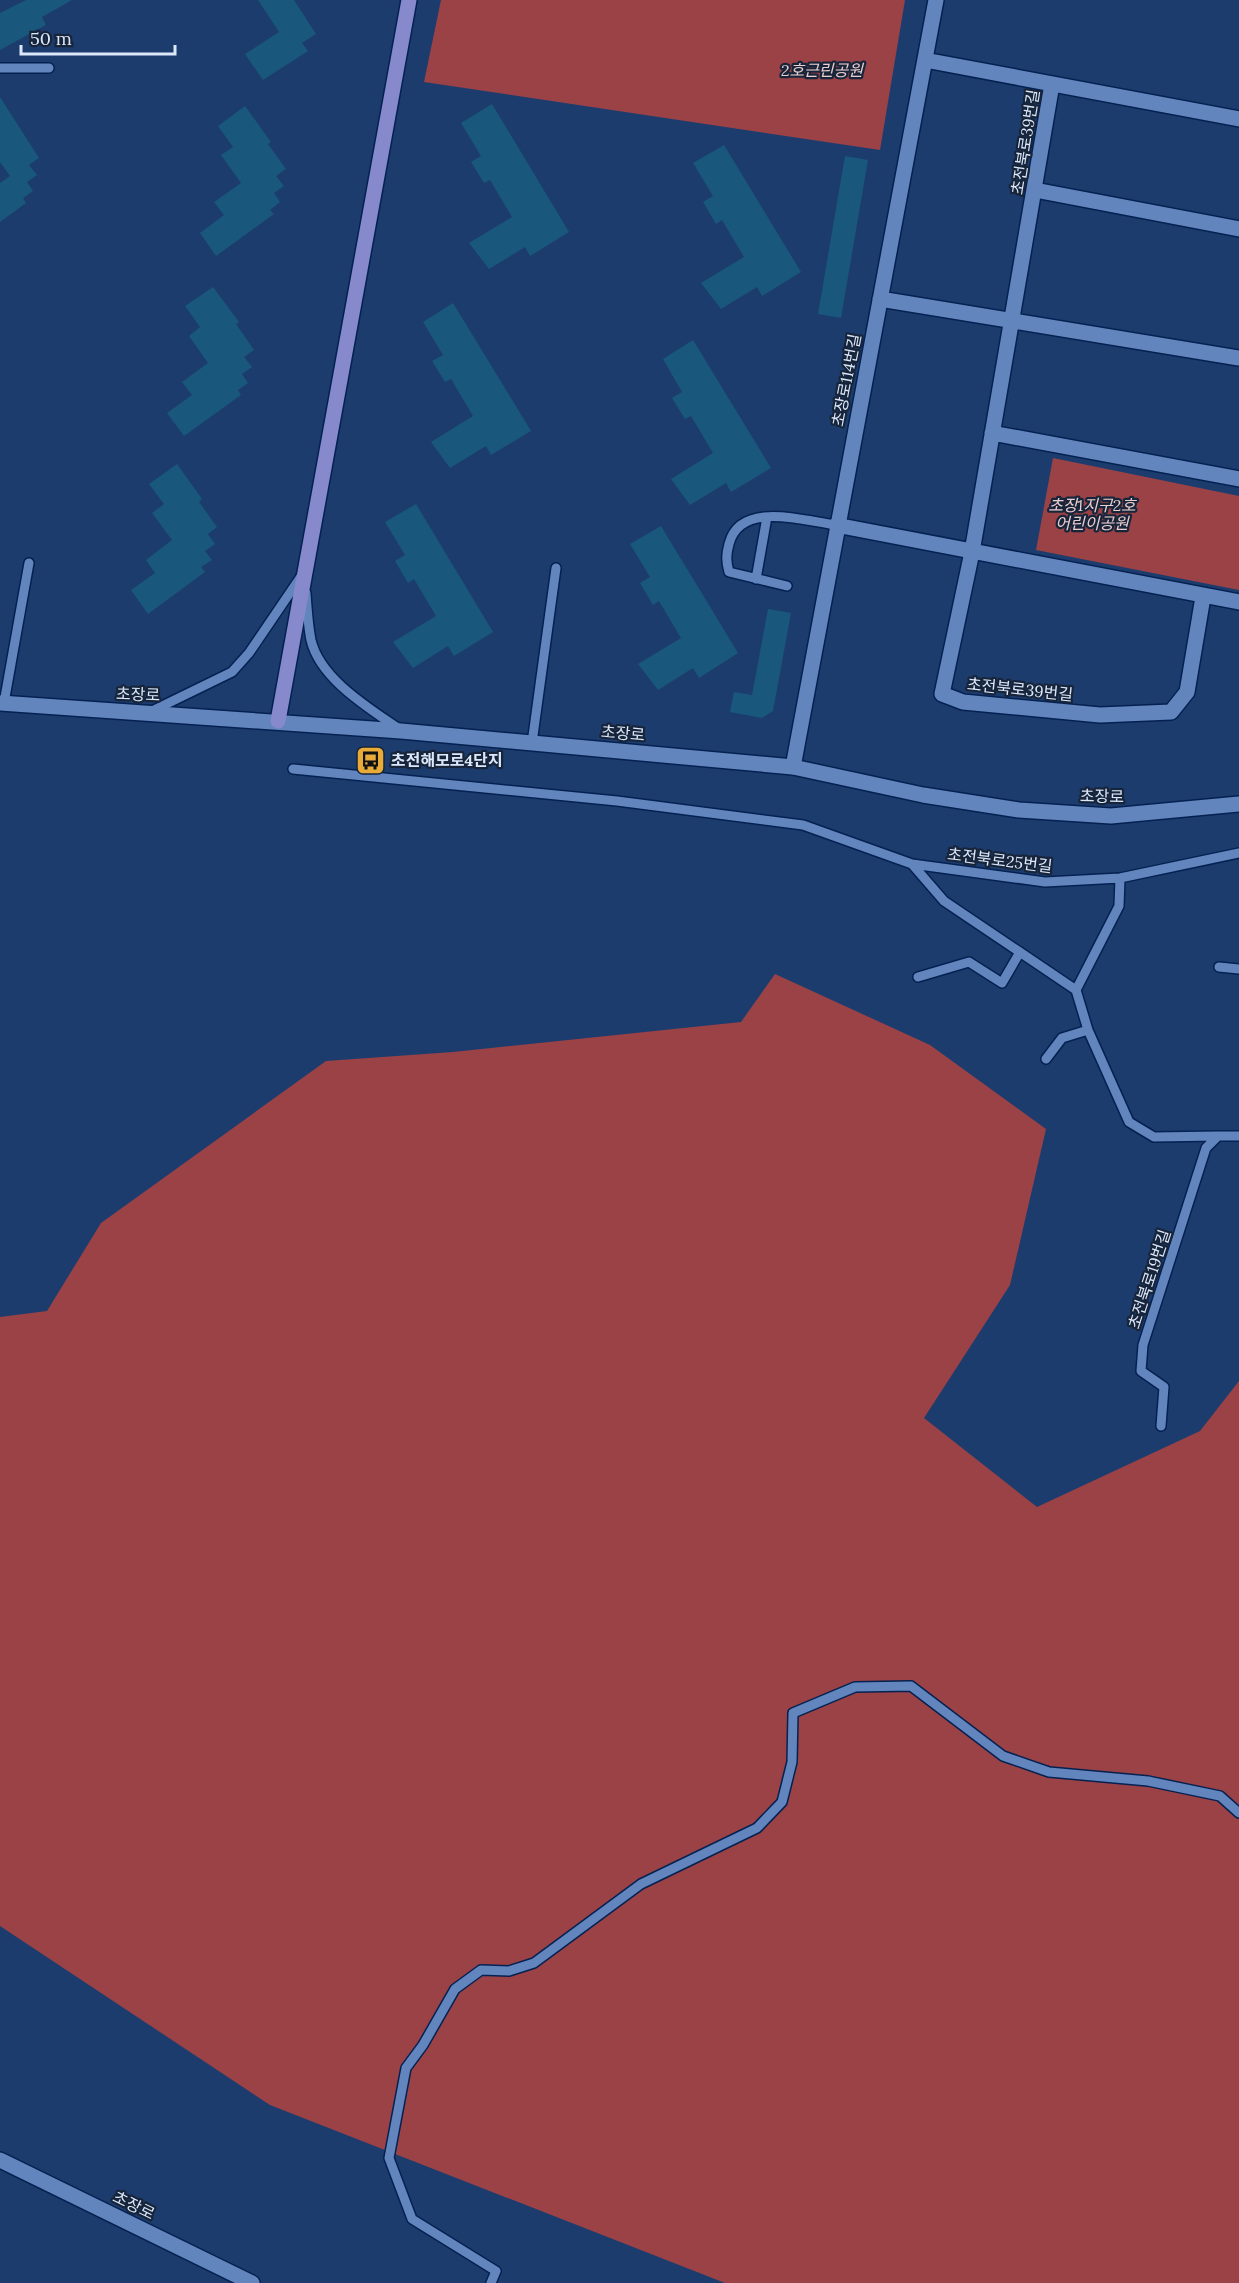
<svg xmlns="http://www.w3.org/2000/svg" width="1239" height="2283" viewBox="0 0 1239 2283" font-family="Lora,'Noto Sans KR',serif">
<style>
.green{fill:#9a4246}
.building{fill:#19577c}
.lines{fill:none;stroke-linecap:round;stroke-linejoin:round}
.service-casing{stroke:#042151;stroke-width:12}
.minor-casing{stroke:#042151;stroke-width:18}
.tertiary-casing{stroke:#042151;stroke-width:18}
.secondary-casing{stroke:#042151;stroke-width:18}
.service{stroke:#6285bd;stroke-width:9}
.minor{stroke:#6285bd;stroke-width:15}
.tertiary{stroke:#6285bd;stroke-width:15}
.secondary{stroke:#8689cc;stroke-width:15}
.labels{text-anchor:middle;stroke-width:4.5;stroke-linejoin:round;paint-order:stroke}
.park-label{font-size:16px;font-style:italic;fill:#eccdcd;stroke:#17253b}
.street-label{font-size:16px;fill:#dce7fa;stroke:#17253b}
.poi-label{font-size:16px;font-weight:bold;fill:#dce7fa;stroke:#17253b;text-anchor:start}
</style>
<rect width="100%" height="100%" fill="#1d3c6e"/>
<path class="green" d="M441,0H905L880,150L424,82Z
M1053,458L1239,496V590L1036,550Z
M775,974L930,1045L1046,1129L1010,1285L924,1418L1037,1507L1200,1431L1239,1381V2283H725L270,2105L0,1926V1317L47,1311L101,1223L326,1061L453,1052L741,1022Z"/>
<path class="building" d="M26,0H72L42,17L46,25L0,50V13Z
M258,0H294L316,34L302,43L308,51L263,80L245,54L279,32Z
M0,97L39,158L29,165L37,175L27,182L33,191L23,198L26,203L0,222V183L10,176L0,162Z
M492,104L569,232L530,256L525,247L489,269L469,243L512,217L490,180L484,183L471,162L481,156L461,123Z
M245,106L271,142L268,144L286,169L276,176L284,186L274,193L280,202L270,210L274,214L216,256L200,233L224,215L214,202L241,183L221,155L233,147L218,126Z
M724,145L801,272L762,296L757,287L721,309L701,283L744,257L722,220L716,224L703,202L713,196L693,163Z
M845,156L868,160L841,318L818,314Z
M213,287L239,322L236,324L254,350L244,357L252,367L242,374L248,383L238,390L241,395L184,436L167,413L192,395L182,382L208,363L189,336L200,327L185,306Z
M453,303L531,431L491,455L486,446L450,468L431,442L473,416L451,379L445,382L432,361L443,355L423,322Z
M693,340L771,468L731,492L726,483L690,505L671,479L713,453L691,416L685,419L672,398L682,392L663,359Z
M177,464L202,499L199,502L217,527L208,534L215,544L205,551L212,560L201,567L205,572L148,614L131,590L155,573L146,560L172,540L152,513L164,504L149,484Z
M416,504L493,632L454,656L448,646L413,668L393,642L436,616L414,579L408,583L395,561L405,555L385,522Z
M661,526L738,653L699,678L693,668L658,690L638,664L681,638L659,601L653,605L640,583L650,577L630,544Z
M768,609L791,613L773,711L762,718L730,712L734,692L752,695Z"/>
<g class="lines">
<defs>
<path id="service" d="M0,68H49
M756,579L767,517
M787,586L729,572C726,561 726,555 729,544C740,500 804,521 836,525
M306,593C307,608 308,625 311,640C320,679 369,708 399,729
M4,703L29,563
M152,711L232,672L249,653L302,575
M532,743L556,568
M293,769L617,801L803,825L912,864L1045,882L1120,878L1239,853
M912,864L944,901L1076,990L1088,1030L1129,1122L1154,1137L1218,1136
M1219,967L1239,969
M918,977L969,962L1002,983L1020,952
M1076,990L1119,906L1120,878
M1046,1059L1062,1038L1088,1030
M1161,1426L1164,1387L1141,1371L1143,1345L1206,1148L1218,1136H1239
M491,2283L496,2271L412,2219L389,2158L406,2068L423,2045L455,1989L481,1970L509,1971L534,1963L641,1884L757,1828L782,1802L792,1762L793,1713L855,1687L911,1686L1003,1756L1049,1772L1148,1781L1220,1796L1239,1813"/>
<path id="minor" d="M925,60L1239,119
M1052,84L972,552L942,694L963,702L1100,715L1171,712L1187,692L1203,597
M1035,190L1239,229
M880,299L1239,358
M992,433L1239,479
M836,525L1239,602
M793,767L936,0
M0,2160L252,2283"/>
<path id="tertiary" d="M0,703L401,731L793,767L923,795L1019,810L1111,816L1239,804"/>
<path id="secondary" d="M278,721L409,0"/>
</defs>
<use href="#service" class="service-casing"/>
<use href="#minor" class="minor-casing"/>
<use href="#tertiary" class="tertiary-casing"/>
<use href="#secondary" class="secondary-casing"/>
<use href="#service" class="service"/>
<use href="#minor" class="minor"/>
<use href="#tertiary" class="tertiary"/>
<use href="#secondary" class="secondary"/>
</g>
<defs>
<symbol id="bus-square" viewBox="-11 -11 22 22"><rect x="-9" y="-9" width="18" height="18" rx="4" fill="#e8ab37" stroke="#17253b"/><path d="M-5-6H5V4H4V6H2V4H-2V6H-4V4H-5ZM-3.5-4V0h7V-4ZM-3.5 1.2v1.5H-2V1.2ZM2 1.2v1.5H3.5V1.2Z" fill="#111"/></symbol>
</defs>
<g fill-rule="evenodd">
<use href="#bus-square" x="354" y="744" width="33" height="33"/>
</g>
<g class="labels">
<g class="park-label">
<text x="822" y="76">2호근린공원</text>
<text x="1092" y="511">초장1지구2호<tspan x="1092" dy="18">어린이공원</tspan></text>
</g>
<g class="street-label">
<text transform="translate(1025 142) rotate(-81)" y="6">초전북로39번길</text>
<text transform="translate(846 380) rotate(-79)" y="6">초장로114번길</text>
<text transform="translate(1020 689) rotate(6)" y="6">초전북로39번길</text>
<text transform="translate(138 694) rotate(2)" y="6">초장로</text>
<text transform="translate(623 733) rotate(5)" y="6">초장로</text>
<text transform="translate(1102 796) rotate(1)" y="6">초장로</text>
<text transform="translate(1000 860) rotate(7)" y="6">초전북로25번길</text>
<text transform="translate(1149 1279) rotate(-72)" y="6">초전북로19번길</text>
<text transform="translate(134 2205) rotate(26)" y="6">초장로</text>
</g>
<g class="poi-label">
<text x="391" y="766">초전해모로4단지</text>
</g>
</g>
<path d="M21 45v9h154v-9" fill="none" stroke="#dce7fa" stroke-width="3"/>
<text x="30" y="45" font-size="18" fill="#dce7fa" stroke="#17253b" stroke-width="4.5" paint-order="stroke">50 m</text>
</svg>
